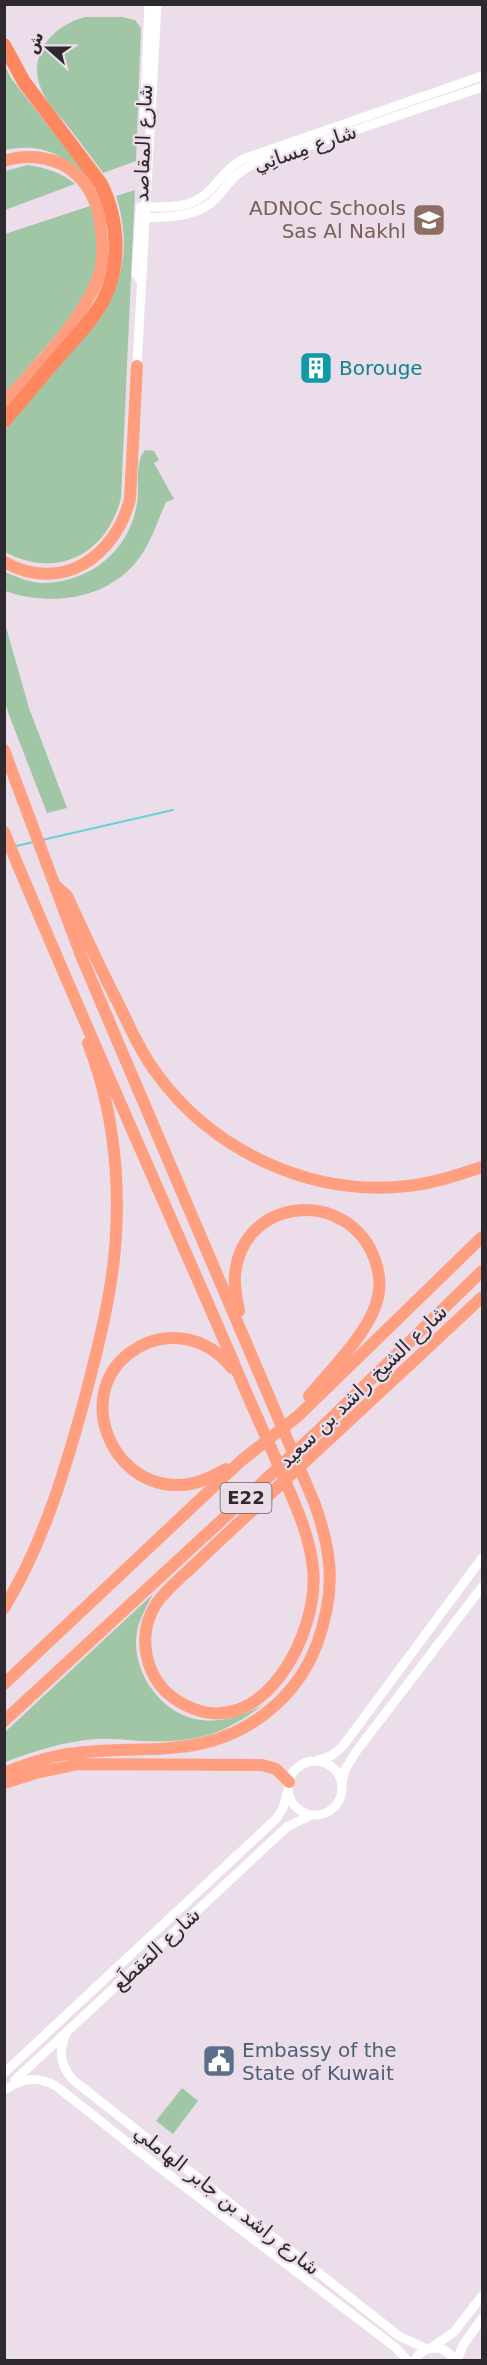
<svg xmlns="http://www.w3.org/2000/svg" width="487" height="2365" viewBox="0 0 487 2365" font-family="'DejaVu Sans',Vazirmatn,sans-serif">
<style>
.green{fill:#a1c6a5}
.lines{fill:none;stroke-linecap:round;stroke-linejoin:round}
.stream{stroke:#6dd0d6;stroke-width:2}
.tertiary{stroke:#fff;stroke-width:9}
.trunk{stroke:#ff9f7f;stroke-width:12}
.motorway{stroke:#ff875f;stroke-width:14}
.labels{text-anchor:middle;stroke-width:4.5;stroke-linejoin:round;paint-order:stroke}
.shield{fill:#ebdeea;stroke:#675f66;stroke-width:1.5}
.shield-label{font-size:18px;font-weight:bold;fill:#2e292e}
.street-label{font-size:20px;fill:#2e292e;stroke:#ebdeea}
.education-label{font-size:20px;fill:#785e54;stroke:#ebdeea;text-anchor:end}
.culture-label{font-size:20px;fill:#0d838f;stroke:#ebdeea;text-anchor:start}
.service-label{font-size:20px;fill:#4e5e75;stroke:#ebdeea;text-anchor:start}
</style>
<rect width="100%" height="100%" fill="#ebdeea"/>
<path class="green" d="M85,17H122L135,20L141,28L136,161L103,173C92,158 81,143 69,128C59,115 45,102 40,86C28,53 54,25 85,17Z
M4,64L11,78L87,176C60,153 40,143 5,150Z
M28,165C46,168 61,172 75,184L5,210V171Z
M135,190L121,498C107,554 57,580 5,552V430L102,316C125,277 130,240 116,196Z
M93,205C98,220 101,259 95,273C80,314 33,360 5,394V234Z
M145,450L154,451L159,460L154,463L174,499L166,502C158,520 151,542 140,557C109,600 51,607 5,591V572C17,577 30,583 44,583C91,582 130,550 137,503C140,487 134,463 145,450Z
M4,620L29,708L67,808L47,813L9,715L4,699Z
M153,1594C147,1606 139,1619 137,1632C130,1671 162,1716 201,1720C223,1723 244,1715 263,1705C219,1738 193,1743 139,1741C125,1740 111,1738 98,1739C64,1741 35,1751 5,1762V1732Z
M182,2088L198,2101L173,2134L156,2121Z"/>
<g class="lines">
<path class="stream" d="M42,840L173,810
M16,846L34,842"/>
<path class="tertiary" d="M144,123L149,4
M140,207C167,207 193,210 212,188C222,177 230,166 243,159L482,76
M140,212L136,274L140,280
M140,218C169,217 199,219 219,195C229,183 236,173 250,166L482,87
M137,366L157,4
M315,1761L331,1756L343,1746L482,1558
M288 1788a27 27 0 1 1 54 0a27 27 0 1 1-54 0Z
M342,1783L345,1770L355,1753L482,1587
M68,2030C58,2049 59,2064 73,2080L399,2336L427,2349
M4,2073L277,1818L283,1808L288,1790
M15,2080L287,1827L311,1815
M6,2089C24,2078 37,2076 56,2086L151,2161L395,2347L407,2360
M431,2348L454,2332L482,2296
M415,2360C424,2344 445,2344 454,2360
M457,2360L463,2345L482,2319"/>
<path class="trunk" d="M4,161C29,153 59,157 77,175C92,189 99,209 101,229C102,244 104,260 99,274C87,316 34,369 4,403
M4,562C62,594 115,557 130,499L137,366
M4,750L82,958L314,1502C333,1554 336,1591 317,1644C307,1671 289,1695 266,1713C202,1764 135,1742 61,1755C42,1759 23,1765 4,1773
M4,832C78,1010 157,1185 233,1361C248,1398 265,1434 281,1471C294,1502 310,1535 313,1569C320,1632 262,1745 185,1705C165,1695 152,1679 147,1657C143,1639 146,1620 156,1604C165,1591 178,1580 190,1569C211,1549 232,1529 254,1509C330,1438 407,1368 482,1297
M57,887L67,896C84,933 101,970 120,1007C131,1030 142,1054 157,1074C214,1152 312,1197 408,1186C434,1183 458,1175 482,1167
M239,1311C237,1299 234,1287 235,1275C242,1196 349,1187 375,1260C380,1274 381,1290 376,1304C367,1334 329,1372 309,1396
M226,1469C210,1478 194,1486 175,1485C108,1483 75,1392 131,1352C142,1344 155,1339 169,1338C195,1337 216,1348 232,1368
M4,1608C42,1546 64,1474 83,1405C92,1370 102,1334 108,1299C124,1215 119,1123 88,1043
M4,1684L242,1460L298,1416L482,1237
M4,1721L316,1433L482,1271
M4,1783L36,1773L79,1764L262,1765L276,1769L289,1782"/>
<path class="motorway" d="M4,45L24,82L101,184C121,225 122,277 94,315C84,329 72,341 61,354C42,376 23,399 4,421"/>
</g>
<defs>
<symbol id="school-square" viewBox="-11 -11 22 22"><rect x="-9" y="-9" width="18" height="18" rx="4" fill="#8d6e63" stroke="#ebdeea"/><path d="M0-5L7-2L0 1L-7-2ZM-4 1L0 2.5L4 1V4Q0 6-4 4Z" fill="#fff"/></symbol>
<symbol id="building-square" viewBox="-11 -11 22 22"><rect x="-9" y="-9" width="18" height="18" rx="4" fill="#0f9aa8" stroke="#ebdeea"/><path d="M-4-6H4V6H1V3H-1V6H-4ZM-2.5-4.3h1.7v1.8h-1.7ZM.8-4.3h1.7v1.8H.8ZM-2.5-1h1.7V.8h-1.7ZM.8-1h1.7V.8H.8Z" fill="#fff"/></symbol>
<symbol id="civic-square" viewBox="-11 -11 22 22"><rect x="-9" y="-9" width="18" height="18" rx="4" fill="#5c6f8a" stroke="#ebdeea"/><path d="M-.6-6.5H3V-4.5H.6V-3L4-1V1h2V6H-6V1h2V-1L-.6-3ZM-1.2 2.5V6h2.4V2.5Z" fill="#fff"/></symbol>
</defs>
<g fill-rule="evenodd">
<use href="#school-square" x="410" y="201" width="38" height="38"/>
<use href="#building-square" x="297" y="349" width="38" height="38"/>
<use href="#civic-square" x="200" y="2042" width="38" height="38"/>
</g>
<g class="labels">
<rect class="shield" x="220.5" y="1483" width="51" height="30" rx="4.5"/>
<g class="shield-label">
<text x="246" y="1504">E22</text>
</g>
<g class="street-label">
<text transform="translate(143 143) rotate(-88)" y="7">شارع المقاصد</text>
<text transform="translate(305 148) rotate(-19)" y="7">شارع مِسانِي</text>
<text transform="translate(363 1386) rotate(-44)" y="7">شارع الشيخ راشد بن سعيد</text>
<text transform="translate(156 1949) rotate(-43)" y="7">شارع المَقطَع</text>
<text transform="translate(227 2200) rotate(38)" y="7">شارع راشد بن جابر الهاملي</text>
</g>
<g class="education-label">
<text x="406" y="215">ADNOC Schools<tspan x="406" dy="23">Sas Al Nakhl</tspan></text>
</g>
<g class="culture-label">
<text x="339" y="375">Borouge</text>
</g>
<g class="service-label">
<text x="242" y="2057">Embassy of the<tspan x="242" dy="23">State of Kuwait</tspan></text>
</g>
</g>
<rect width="487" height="2365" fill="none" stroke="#2e292e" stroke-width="12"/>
<g transform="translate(48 48) rotate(291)" stroke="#ebdeea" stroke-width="4.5" paint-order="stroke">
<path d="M0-4.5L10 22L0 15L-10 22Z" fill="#2e292e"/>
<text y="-9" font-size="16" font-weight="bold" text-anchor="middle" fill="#2e292e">ش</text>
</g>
</svg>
